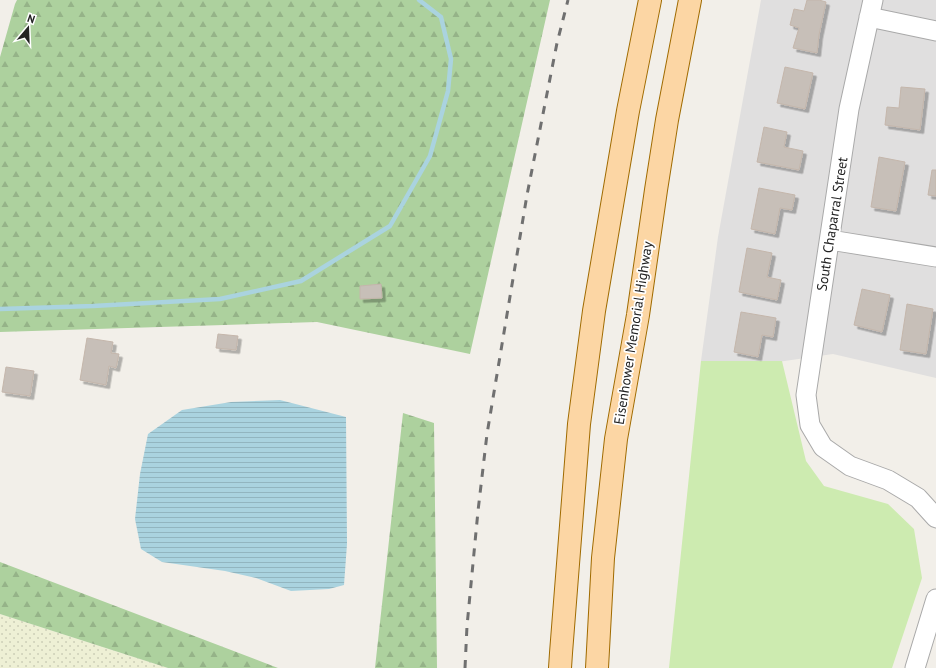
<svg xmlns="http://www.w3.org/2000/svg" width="936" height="668" viewBox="0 0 936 668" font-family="'PT Sans',sans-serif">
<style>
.residential{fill:#e0dfdf}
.farmland{fill:url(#farmland-dots)}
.grass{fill:#cdebb0}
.forest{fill:url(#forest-firs)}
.water{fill:url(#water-rules)}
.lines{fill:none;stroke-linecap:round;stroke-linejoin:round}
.stream{stroke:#aad3df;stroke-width:4.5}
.building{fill:#c7bfb8;stroke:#c4b6ab;filter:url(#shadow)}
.minor-casing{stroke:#a9a9a9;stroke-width:21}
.major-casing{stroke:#a06b00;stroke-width:24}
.minor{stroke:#fff;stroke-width:19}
.major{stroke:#fcd6a4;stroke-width:22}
.rail{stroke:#707070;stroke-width:3;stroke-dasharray:8 8;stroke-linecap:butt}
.labels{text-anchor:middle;stroke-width:3.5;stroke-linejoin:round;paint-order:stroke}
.street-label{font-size:14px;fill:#222;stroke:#fff}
</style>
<defs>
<pattern id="farmland-dots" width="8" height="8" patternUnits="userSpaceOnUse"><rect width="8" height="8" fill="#eef0d5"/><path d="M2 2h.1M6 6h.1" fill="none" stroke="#ccceb7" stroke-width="1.8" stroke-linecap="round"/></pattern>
<pattern id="forest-firs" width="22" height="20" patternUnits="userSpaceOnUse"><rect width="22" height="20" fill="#add19e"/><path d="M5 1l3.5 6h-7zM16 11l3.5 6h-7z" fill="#95b388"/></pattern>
<pattern id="water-rules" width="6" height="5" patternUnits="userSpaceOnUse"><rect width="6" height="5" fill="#aad3df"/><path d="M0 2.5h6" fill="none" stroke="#92b5bf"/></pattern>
<filter id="shadow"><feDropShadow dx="3.5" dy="3.5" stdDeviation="0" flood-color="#0004"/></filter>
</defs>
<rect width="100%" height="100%" fill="#f2efe9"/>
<path class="residential" d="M761,0H936V378L833,354L757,365L701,361L718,237Z"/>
<path class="farmland" d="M0,614L168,668H0Z"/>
<path class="grass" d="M701,361H782L806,461L824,486L888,504L914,529L922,578L892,668H669Z"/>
<path class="forest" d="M17,0H550L470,354L317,322L0,332V57L15,4Z
M403,413L434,423L437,668H375Z
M0,562L278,668H168L0,614Z"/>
<path class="water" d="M280,400L346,417L347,544L344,585L329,589L291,591L256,578L225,571L162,562L141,549L135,519L140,474L148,434L182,410L231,402Z"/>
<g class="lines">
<path class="stream" d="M0,309L93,306L220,299L301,281L390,226L430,156L448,91L451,59L441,17L419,0"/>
</g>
<path class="building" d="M807,0H819L826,2L819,35L817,53L793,48L799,28L790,25L794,9L804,11Z
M785,67L813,73L805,109L777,103Z
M901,87L925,89L920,130L885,125L887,107L899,108Z
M764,127L787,132L784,147L803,151L799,170L757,162Z
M879,157L905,162L896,211L871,207Z
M932,170H936V196L928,195Z
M759,188L795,195L792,210L780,208L775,234L751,229Z
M747,248L772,253L767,277L781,280L777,300L739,292Z
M381,284L382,298L360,299V286Z
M862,289L890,295L882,332L854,325Z
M907,304L933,309L926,354L900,350Z
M741,312L776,318L773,337L762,335L758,357L734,352Z
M218,334L238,336L236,350L216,348Z
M87,338L113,342L111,353L119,354L116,368L109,366L106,385L80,380Z
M6,367L34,371L30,396L2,392Z"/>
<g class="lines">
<defs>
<path id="minor" d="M873,0L849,109L806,395L810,425L823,447L850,466L888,480L918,498L936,518
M869,17L936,31
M830,240L936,257
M915,668L936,599"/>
<path id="major" d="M560,668L561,653L579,424L594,311L628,111L650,0
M597,668L603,558L616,439L638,315L656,190L667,120L690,0"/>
</defs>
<use href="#minor" class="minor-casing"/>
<use href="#major" class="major-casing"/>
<use href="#minor" class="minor"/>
<use href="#major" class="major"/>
<path class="rail" d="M465,668L467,626L478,511L487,434L527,195L557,43L568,0"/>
</g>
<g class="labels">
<g class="street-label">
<text transform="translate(832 224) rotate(-81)" y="5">South Chaparral Street</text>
<text transform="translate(633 333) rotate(-81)" y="5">Eisenhower Memorial Highway</text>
</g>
</g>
<g transform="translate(28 28) rotate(19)" stroke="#ffffff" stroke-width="3" paint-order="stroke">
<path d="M0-3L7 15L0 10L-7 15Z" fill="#222222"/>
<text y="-6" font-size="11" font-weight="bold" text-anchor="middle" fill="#222222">N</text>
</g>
</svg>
